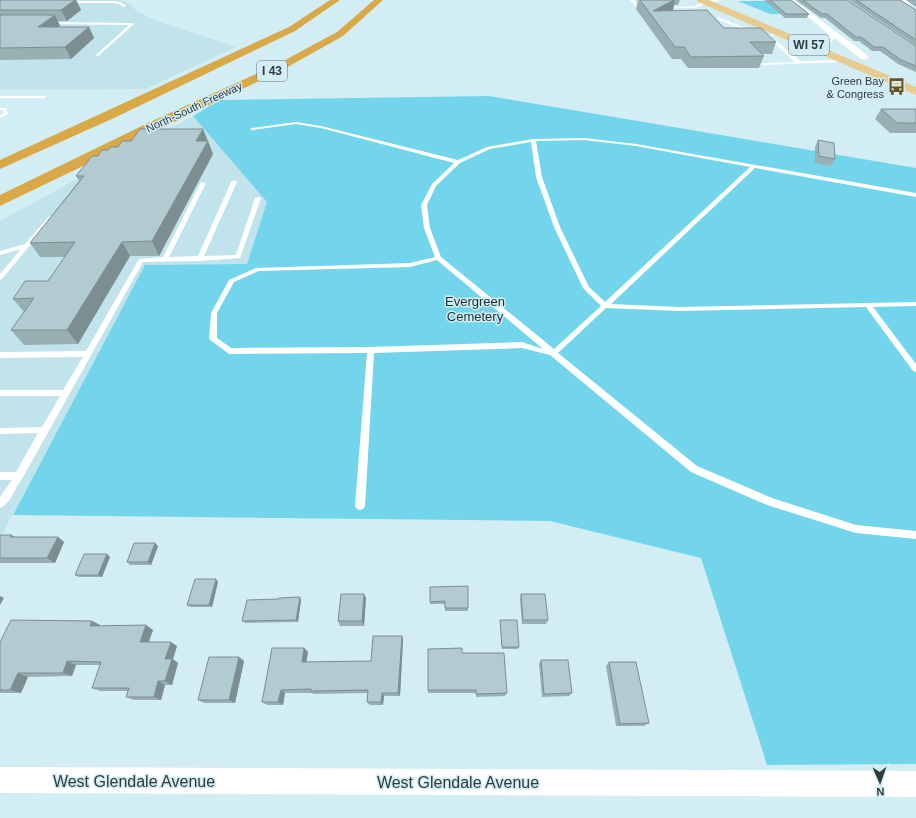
<svg xmlns="http://www.w3.org/2000/svg" width="916" height="818" viewBox="0 0 916 818" font-family="Arial,sans-serif">
<style>
.built{fill:#c0e3ec}
.green{fill:#72d5eb}
.lines{fill:none;stroke-linecap:round;stroke-linejoin:round}
.service{fill:#fff;fill-rule:evenodd}
.minor{fill:#fff;fill-rule:evenodd}
.primary{fill:#e8cb90;fill-rule:evenodd}
.motorway{fill:#d8a946;fill-rule:evenodd}
.wall{fill:#98afb4}
.shaded-wall{fill:#7c8e92}
.building{fill:#b1cbd1;stroke:#7c8e92}
.labels{text-anchor:middle;stroke-width:3;stroke-linejoin:round;paint-order:stroke}
.far-poi-label{font-size:11px;fill:#303b3d;stroke:#d3edf4;text-anchor:end}
.far-street-label{font-size:11px;fill:#303b3d;stroke:#d3edf4}
.shield{fill:#d3edf4;stroke:#617074;stroke-width:1}
.shield-label{font-size:12px;font-weight:bold;fill:#303b3d}
.park-label{font-size:13px;fill:#1a2e33;stroke:#d3edf4}
.near-street-label{font-size:16px;fill:#303b3d;stroke:#d3edf4}
</style>
<rect width="100%" height="100%" fill="#d3edf4"/>
<path class="built" d="M0,0H120L132,5L136,11L157,21L236,47L145,89L0,90Z
M193,116L267,202L247,264L145,266L0,538V221Z"/>
<path class="green" d="M738,1H782L798,14H770Z
M489,96L916,168V764L767,765L701,558L550,521L13,515L145,265L247,264L267,202L193,116L219,100Z"/>
<g class="lines">
<path class="service" d="M630,0H634L638,5L648,8L646,9L636,7Z
M67,1H113L121,2L126,6L124,7L119,4L113,3H66Z
M705,1L708,2L696,8H662L695,6Z
M718,17L743,27L756,30L754,31L741,29L717,19Z
M48,22L132,23L134,24L97,57L96,55L129,25L47,24Z
M779,32L780,34L771,36L800,61L847,60L849,61L847,62L759,65L760,63L795,62L766,36Z
M0,96H44L46,97L44,98H0Z
M0,108H6L8,114L0,118V115L4,113L2,110H0Z
M296,122L321,126L458,160L487,147L533,139L584,138L636,144L916,193V197L755,168L611,304L679,307L916,302V306L873,307L916,364V372L913,371L866,307L679,311L606,308L558,353L697,466L772,498L856,525L916,531V539L856,533L767,505L691,472L550,355L522,348L374,353L365,506L363,509L360,510L357,509L355,506L367,353L229,354L209,339L211,313L229,280L256,268L410,263L435,257L424,228L421,205L432,184L454,163L321,128L296,124L252,130L250,129L252,128ZM584,140L636,146L750,167L605,302L589,287L560,227L542,177L536,141ZM531,142L536,177L554,227L583,288L601,306L554,349L441,257L430,228L427,205L436,186L460,163L490,149ZM437,260L543,349L522,342L371,347L231,348L217,338V313L234,282L259,271L410,267Z
M234,180L237,182L204,256L236,255L255,198L260,197L261,198L240,258L200,261L143,262L22,479C15,487 11,504 0,508V497L12,480H0V472H16L38,433L0,434V428L42,427L60,396H0V390H63L83,357L0,358V352L86,351L139,259L163,257L201,182L206,183L169,257L198,256L231,182Z
M50,216L52,217V219L2,279L0,280V274L21,249L0,255V251L25,244L48,217Z"/>
<path class="minor" d="M706,0H720L717,2L704,3L703,2Z
M787,0H794L867,55L868,57L867,59H861L835,38L824,47L826,51L825,53H819L816,46L829,36L825,31Z
M901,0H916V4L899,3L898,2Z
M0,767L916,771V797L0,793Z"/>
<path class="primary" d="M697,0H709L916,87V95L698,2Z"/>
<path class="motorway" d="M330,0H340L295,31L114,118L0,169V160L289,27Z
M374,0H383L343,36L284,69L0,206V195L150,122L276,65L337,32Z"/>
</g>
<path class="wall" d="M0,0H76L81,10L67,21H58L60,26L59,27H89L94,38L71,59L0,60Z
M638,0H680L678,5H674L673,10L671,11L724,28L776,42L772,54H762L764,56L759,68H688L681,59H672L636,9Z
M764,0H791L809,14L807,18H785Z
M796,0H847L916,46V72L898,64L880,51H872L859,41H854L825,18H821Z
M849,0H900L916,10V45Z
M906,0H916V7Z
M881,109H916V133H890L875,119Z
M203,129L213,154L159,256H130L78,344L24,345L11,330L24,312L13,299L48,281L65,257H40L30,243L79,181L76,176L98,156L108,150L131,141Z
M818,140L835,159L831,166L815,163V147Z
M0,535H12L15,537H58L64,542L55,563H0Z
M158,546L151,565H130L127,562Z
M110,557L102,577H79L75,575Z
M218,582L212,607H190L187,605Z
M468,586V611H445V604H430V602Z
M364,594L366,598L364,626H340L338,621Z
M521,594L548,620L546,624H522L520,599Z
M301,600L298,622L245,623L242,621Z
M500,620L519,647L518,649H502L500,622Z
M92,621L100,625V626L146,625L153,630L149,642L177,646L173,659L178,663L172,685H165L161,700H134L126,697L128,691H100L92,688L100,665H76L72,676L28,677L21,693H0V642Z
M402,636L403,640L400,696H384L383,705H370L367,702L368,693L314,694L312,693H285L283,705H267L262,702L304,648L308,652L306,662L371,661Z
M462,653L507,693L505,696L476,697V693H428V690Z
M239,657L244,661L235,703H204L198,700Z
M541,660L572,693L569,696L542,697L539,664Z
M609,662L649,723L644,726H616L606,666Z"/>
<path class="shaded-wall" d="M75,0H76L81,10L67,21L61,10Z
M674,0H675L673,10L654,19L653,11Z
M55,15L60,26L44,39L38,27Z
M89,27L94,38L71,59L65,47Z
M203,129L213,154L159,256L152,241L196,141Z
M122,242L130,256L78,344L67,330Z
M58,537L64,542L55,563L47,558Z
M155,543L158,546L151,565L148,562Z
M107,554L110,557L102,577L98,575Z
M216,579L218,582L212,607L209,605Z
M364,594L366,598L364,626L362,621Z
M0,596L4,598L0,605Z
M300,597L301,600L298,622L296,620Z
M92,621L100,625L98,630L90,626Z
M146,625L153,630L147,646L140,642Z
M402,636L403,640L400,696L398,693Z
M171,642L177,646L173,659L178,663L172,685L165,681V659Z
M304,648L308,652L306,665L302,662Z
M239,657L244,661L235,703L229,700Z
M67,661L76,665L72,676L63,673Z
M18,673L28,677L21,693L10,690Z
M158,681L165,685L161,700L154,697Z
M281,690L285,693L283,705L278,702Z
M382,693L384,696L383,705L381,702Z"/>
<path class="building" d="M0,0H75L61,10H0Z
M640,0H674L653,11L707,10L724,28H761L776,42H750L764,56L691,57L684,47H675Z
M770,0H791L809,14H786Z
M803,0H847L916,46V66L901,60L883,47H874L861,37H856L827,14H822Z
M856,0H900L916,10V40Z
M0,15H55L38,27H89L65,47L0,48Z
M881,109H916V123H897Z
M140,129H203L196,141H208L152,241L122,242L67,330H11L34,298L13,299L25,281H48L75,242L30,243L84,176H76L92,156H98L102,150H108L111,147H118L122,141H131Z
M818,140L834,143L835,159L819,156Z
M0,535H12L10,537H58L47,558H0Z
M134,543H155L148,562H127Z
M84,554H107L98,575H75Z
M195,579H216L209,605H187Z
M468,586V608H445V601L430,602V587Z
M341,594H364L362,621H338Z
M521,594H545L548,620H523Z
M300,597L296,620L242,621L247,600L279,599V598Z
M11,620L92,621L90,626L146,625L140,642H171L165,659H172L165,681H158L154,697H126L129,688H92L101,662L67,661L63,673H18L10,690H0V642Z
M500,620H517L519,647H502Z
M373,636H402L398,693H382L381,702H367L368,690L311,691V689L281,690L278,702H262L272,648H304L302,662L371,661Z
M462,648V653H504L507,693L476,694V690H428V649Z
M209,657H239L229,700H198Z
M541,660H568L572,693L544,694Z
M609,662H636L649,723L620,724Z"/>
<defs>
<symbol id="bus-bare" viewBox="-9 -9 18 18"><path d="M-5-6H5V4H4V6H2V4H-2V6H-4V4H-5ZM-3.5-4V0h7V-4ZM-3.5 1.2v1.5H-2V1.2ZM2 1.2v1.5H3.5V1.2Z" fill="#6a5323" stroke="#d3edf4" stroke-width="2.5" paint-order="stroke"/></symbol>
</defs>
<g fill-rule="evenodd">
<use href="#bus-bare" x="884" y="74" width="25" height="25"/>
</g>
<g class="labels">
<g class="far-poi-label">
<text x="884" y="85">Green Bay<tspan x="884" dy="13">&amp; Congress</tspan></text>
</g>
<g class="far-street-label">
<text transform="translate(194 107) rotate(-25)" y="4">North-South Freeway</text>
</g>
<g class="shield">
<rect x="789" y="35" width="40" height="20" rx="3"/>
<rect x="257" y="61" width="30" height="20" rx="3"/>
</g>
<g class="shield-label">
<text x="809" y="49">WI 57</text>
<text x="272" y="75">I 43</text>
</g>
<g class="park-label">
<text x="475" y="306">Evergreen<tspan x="475" dy="15">Cemetery</tspan></text>
</g>
<g class="near-street-label">
<text x="134" y="787">West Glendale Avenue</text>
<text x="458" y="788">West Glendale Avenue</text>
</g>
</g>
<g transform="translate(880 782) rotate(178)" stroke="#d3edf4" stroke-width="3" paint-order="stroke">
<path d="M0-3L7 15L0 10L-7 15Z" fill="#303b3d"/>
<text y="-6" font-size="11" font-weight="bold" text-anchor="middle" fill="#303b3d">N</text>
</g>
</svg>
